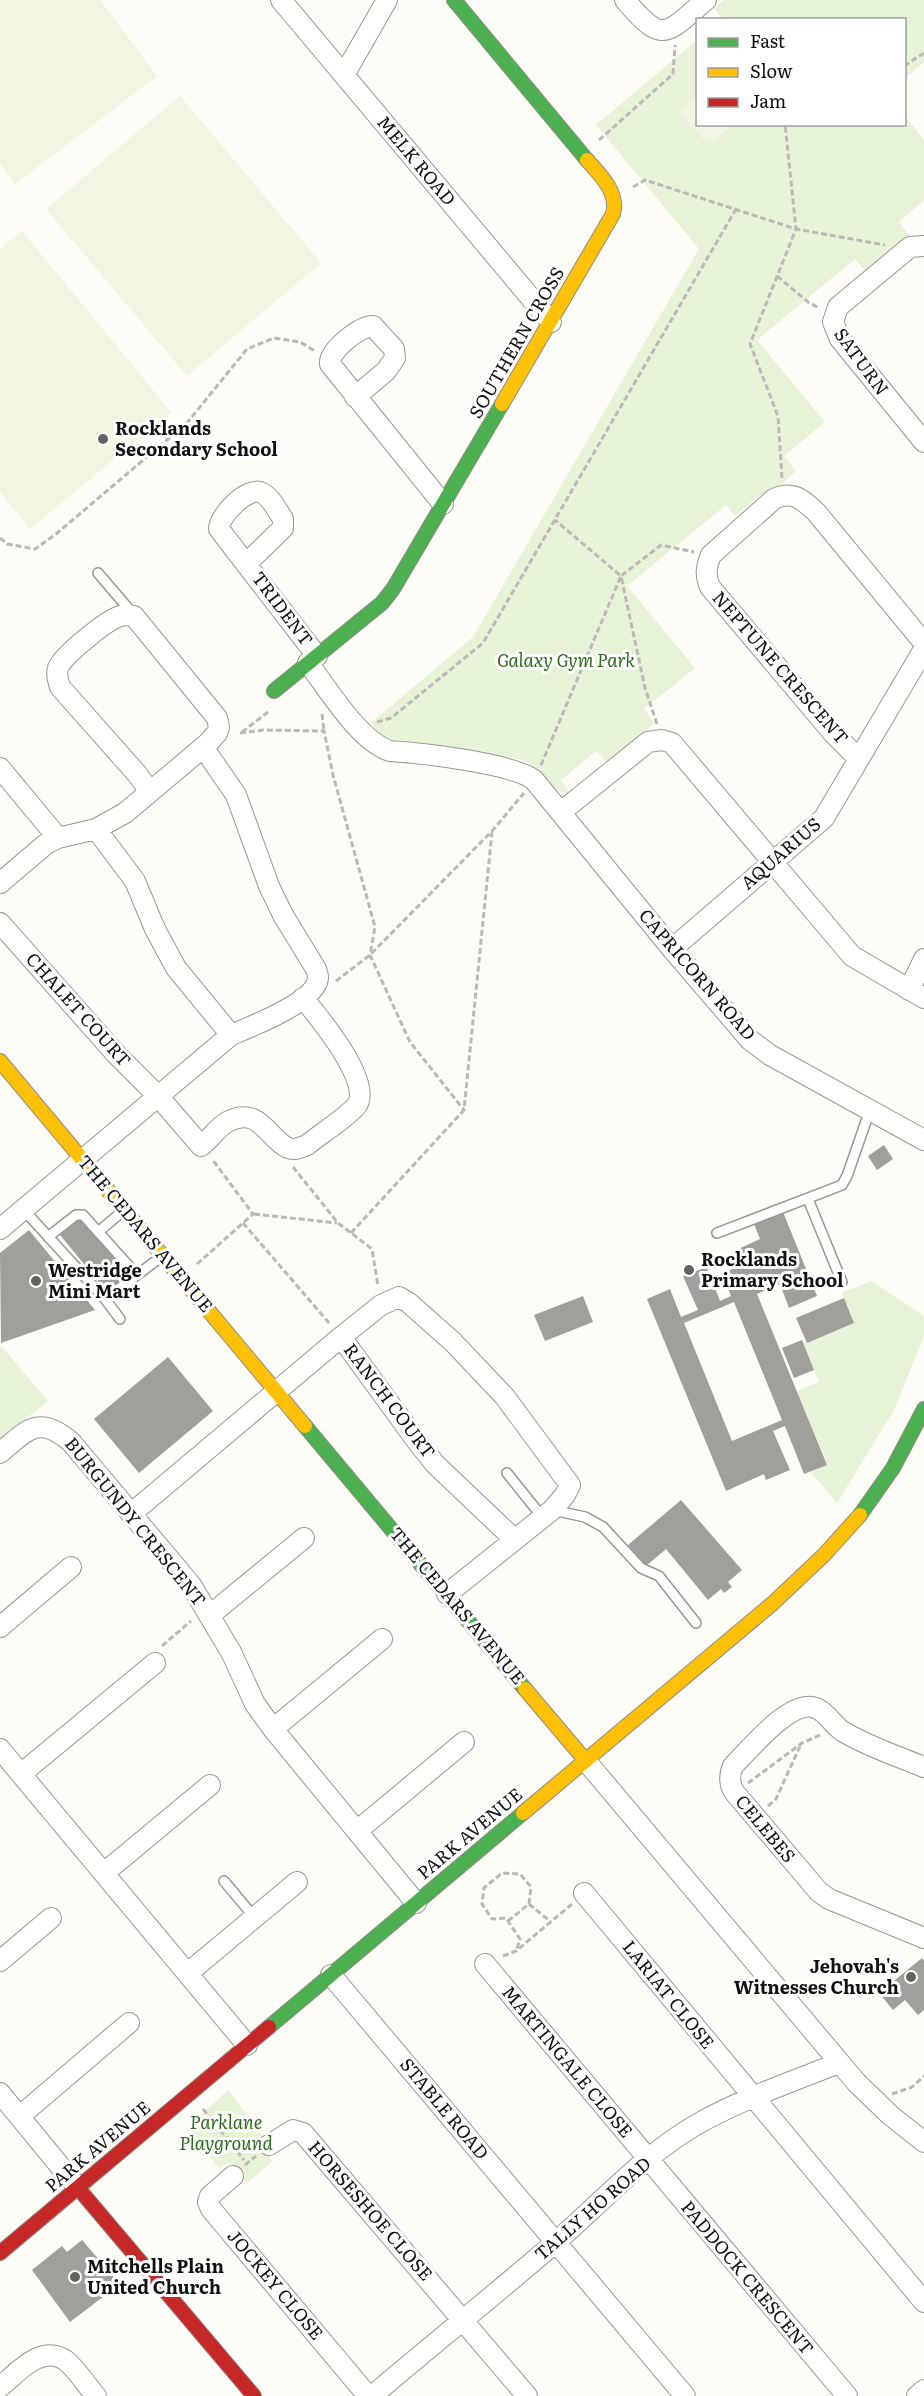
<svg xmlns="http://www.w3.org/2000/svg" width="924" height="2396" viewBox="0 0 924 2396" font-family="Literata,serif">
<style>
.green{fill:#e7f3d7}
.pitch{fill:#f0f6e1}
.building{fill:#a19f9c;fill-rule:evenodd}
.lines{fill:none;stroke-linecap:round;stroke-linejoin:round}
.lane-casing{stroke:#979795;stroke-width:12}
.street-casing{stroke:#979795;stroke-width:22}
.fast-casing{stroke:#8e8d8b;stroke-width:16}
.slow-casing{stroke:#8e8d8b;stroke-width:16}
.jam-casing{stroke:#8e8d8b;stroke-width:16}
.path{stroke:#b9b9b8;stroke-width:3;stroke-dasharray:6 3;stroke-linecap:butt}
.lane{stroke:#fffffe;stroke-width:9}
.street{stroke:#fffffe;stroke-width:20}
.fast{stroke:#4caf50;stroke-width:14}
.slow{stroke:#ffc107;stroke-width:14}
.jam{stroke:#c62828;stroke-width:14}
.poi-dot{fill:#646362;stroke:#fff;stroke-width:2}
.labels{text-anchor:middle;stroke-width:6;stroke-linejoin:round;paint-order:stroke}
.street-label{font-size:18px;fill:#111;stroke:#fff}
.poi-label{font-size:18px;font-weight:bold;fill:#111;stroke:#fff;text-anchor:start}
.park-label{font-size:18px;font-style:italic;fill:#2f6b1f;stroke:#fff}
</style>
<rect width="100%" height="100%" fill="#fdfcf7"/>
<path class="green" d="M724,0H924V62L905,78L904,20L723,19L714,8Z
M697,40L698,124H904L905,116L924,140V200L899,222L911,237L895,245L865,270L855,259L757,340L825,422L784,456L796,471L783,483L758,497L735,516L726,505L627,586L695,668L644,709L655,723L606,762L596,751L561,780L570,792C554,799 539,766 523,760L389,738L382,735L371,723L473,637L699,249L596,125Z
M871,1281L924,1316V1336L894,1410L837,1503L811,1472L827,1464L797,1391L819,1382L803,1344L854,1323L842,1293Z
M2,1347L48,1401L0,1440V1348Z
M228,2090L262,2135L272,2162L247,2183L228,2162L219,2168L186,2129Z"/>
<path class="pitch" d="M0,0H100L157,76L15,184L0,164Z
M697,95L698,124L733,125L708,145L679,111Z
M180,96L321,263L187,376L46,209Z
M22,231L171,412L30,529L0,492V249Z"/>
<path class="building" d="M884,1145L893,1159L877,1170L868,1156Z
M783,1212L817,1296L789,1308L780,1284L757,1294L827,1465L804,1474L785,1426L773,1431L790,1470L766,1480L764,1474L726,1491L647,1299L670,1289L681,1317L698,1310L683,1276L707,1267L720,1301L731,1296L722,1273L743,1265L742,1262L739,1263L734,1251L760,1239L754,1224ZM734,1302L782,1420L732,1441L684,1323Z
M81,1218L128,1275L108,1293L60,1235Z
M29,1230L95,1310L1,1343L0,1253Z
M583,1296L593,1322L545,1341L534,1315Z
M844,1298L854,1323L807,1343L796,1318Z
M802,1340L814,1370L794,1378L782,1348Z
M168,1357L213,1411L139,1473L94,1419Z
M681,1500L742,1570L728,1582L732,1587L724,1593L721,1589L708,1600L666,1549L646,1566L628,1545Z
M922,1958L924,1961V2010L918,2015L905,2000L893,2010L879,1993Z
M82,2240L120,2284L70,2322L32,2270L62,2246L67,2252Z"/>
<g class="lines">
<defs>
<path id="lane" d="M98,573L133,614
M808,1199L842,1282
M23,1209L105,1299L120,1319
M98,1232L123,1211
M717,1233L842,1185L847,1176L870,1110
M48,1237L76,1215H83L137,1275
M105,1299L161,1257
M507,1473L543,1518
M553,1510L585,1517L603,1527L641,1568L659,1576L696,1623
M224,1881L255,1918"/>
<path id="street" d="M281,0L551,322
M625,0C663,45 665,35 706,0
M344,75L387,0
M924,246L910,247L838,307L833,322L840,339L924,442
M355,397L386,371L395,358L394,349L373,326C360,326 328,351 330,364L443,504
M247,563L283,528V519C278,512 271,497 262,493C249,485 219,515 219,529L317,656
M308,663C329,690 359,741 390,751C420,753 512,763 534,780L672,949L750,1040L770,1055L924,1140
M859,759L833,733L710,587C705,575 706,567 711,555L774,499C792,490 802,499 816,512L924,643
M0,768L58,838
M561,812L648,742L662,740L672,743L852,956L924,998
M96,829L135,881L155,929L176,968L231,1035
M0,883L46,844L58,838L96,829L125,813L207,744L217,733L219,727L217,718L134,616C129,615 125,615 120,616C107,620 62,656 58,668C56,674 58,680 60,687L138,775L150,792
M0,923L116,1054L158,1096L201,1146C211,1139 217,1127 229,1121C260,1106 268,1139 288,1148C295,1151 301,1147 307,1145C319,1135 349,1116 357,1105C373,1082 318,1016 303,998
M672,949L824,818L924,649
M909,990L924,959
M0,1229L231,1035C250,1027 316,1002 318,978C318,975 317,972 316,969L283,915L269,886L236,795L203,747
M341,1337L419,1444L435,1464L514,1539
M0,1453C27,1430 39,1414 71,1442L191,1585L231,1652L255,1704L273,1729L416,1903
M132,1513L341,1337L381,1305L399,1297L409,1303L453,1342L505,1397L570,1485L565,1495L552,1510L447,1594
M210,1615L304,1538
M0,1627L71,1567
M273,1729L382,1639
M0,1749L247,2045
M586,1761L856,2082L890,2115L924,2142
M924,1767C897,1756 869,1747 844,1732C833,1726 828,1713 816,1708C791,1698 750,1749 733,1766C729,1775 729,1785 735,1793L819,1892L829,1899L924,1938
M21,1774L155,1663
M357,1831L464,1742
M104,1873L210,1785
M584,1893L924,2302
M0,1961L51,1918
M485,1964L847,2396
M188,1973L297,1882
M331,1975L685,2396
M0,2093L78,2188
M20,2116L129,2023
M269,2145L293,2130L303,2133L527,2396
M233,2176L210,2196L208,2202L211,2209L368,2396
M0,2387C17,2373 41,2344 65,2360C75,2367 87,2386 96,2396
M372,2396C433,2344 496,2294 557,2241C603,2201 647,2152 701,2122C745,2098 793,2081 839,2063
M917,2396L924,2390"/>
<path id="fast" d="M454,0L587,160
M274,691L382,603L393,589L502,404
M305,1426L525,1689
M860,1515L893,1468L924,1409
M269,2027L523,1813"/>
<path id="slow" d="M502,404L613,214C619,192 600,175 587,160
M0,1061L305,1426
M525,1689L586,1761
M523,1813L772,1604L824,1555L860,1515"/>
<path id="jam" d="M78,2188L254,2396
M0,2253L269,2027"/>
</defs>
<use href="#lane" class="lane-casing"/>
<use href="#street" class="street-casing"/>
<use href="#fast" class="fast-casing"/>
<use href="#slow" class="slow-casing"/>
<use href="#jam" class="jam-casing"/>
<path class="path" d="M904,66L924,53
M599,140L673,74L675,45
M633,187L645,180L796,229L885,245
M777,276L808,302L819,308
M782,478L778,416L750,344L796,229L785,124
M0,538L7,544L35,549L56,534L187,423L247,349L274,338L300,342L315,351
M322,714L324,731
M377,722L391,718L483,643L736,209
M657,724L645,688L621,576L661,545L694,552
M242,732L268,712
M240,733L263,730L324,731L333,775L375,927L370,955L410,1042L464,1110
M541,765L621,576L555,520
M336,981L370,955L493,830L524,793
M293,1167L338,1223L372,1249L378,1286
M254,1214L337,1223
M243,1223L330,1324
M351,1233L464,1110L492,832
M197,1264L253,1214L212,1159
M162,1646L191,1621
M748,1783L802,1743L820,1735
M768,1806L776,1799L801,1744
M529,1904L551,1922
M508,1921L529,1904L531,1887L520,1874L502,1873L484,1888L482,1904L492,1919L506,1918L520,1939L516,1951
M503,1956L516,1951L572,1904
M892,2094L912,2087L924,2076
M203,2109L244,2160
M245,2165L256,2156"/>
<use href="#lane" class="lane"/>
<use href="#street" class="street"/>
<use href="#fast" class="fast"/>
<use href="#slow" class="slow"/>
<use href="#jam" class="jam"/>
</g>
<g class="poi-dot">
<circle cx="103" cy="439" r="6"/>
<circle cx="689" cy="1270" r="6"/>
<circle cx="36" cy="1281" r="6"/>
<circle cx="911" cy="1977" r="6"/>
<circle cx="75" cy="2277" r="6"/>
</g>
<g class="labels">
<g class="street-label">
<text transform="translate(416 161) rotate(50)" y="6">MELK ROAD</text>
<text transform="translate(517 343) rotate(-60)" y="6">SOUTHERN CROSS</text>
<text transform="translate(861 362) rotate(54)" y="6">SATURN</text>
<text transform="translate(282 609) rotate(53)" y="6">TRIDENT</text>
<text transform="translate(780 668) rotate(49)" y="6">NEPTUNE CRESCENT</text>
<text transform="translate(781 854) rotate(-41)" y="6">AQUARIUS</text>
<text transform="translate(697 975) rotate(49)" y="6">CAPRICORN ROAD</text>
<text transform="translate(78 1010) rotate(48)" y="6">CHALET COURT</text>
<text transform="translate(145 1234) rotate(50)" y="6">THE CEDARS AVENUE</text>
<text transform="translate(389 1401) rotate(53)" y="6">RANCH COURT</text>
<text transform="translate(135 1522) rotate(51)" y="6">BURGUNDY CRESCENT</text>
<text transform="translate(457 1606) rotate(50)" y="6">THE CEDARS AVENUE</text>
<text transform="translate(765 1829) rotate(50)" y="6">CELEBES</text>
<text transform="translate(470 1834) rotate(-40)" y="6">PARK AVENUE</text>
<text transform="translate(668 1995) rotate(51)" y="6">LARIAT CLOSE</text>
<text transform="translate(567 2062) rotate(50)" y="6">MARTINGALE CLOSE</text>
<text transform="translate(444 2109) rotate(50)" y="6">STABLE ROAD</text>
<text transform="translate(98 2147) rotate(-40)" y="6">PARK AVENUE</text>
<text transform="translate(593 2209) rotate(-41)" y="6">TALLY HO ROAD</text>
<text transform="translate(370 2211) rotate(49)" y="6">HORSESHOE CLOSE</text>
<text transform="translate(747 2278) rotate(50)" y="6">PADDOCK CRESCENT</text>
<text transform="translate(275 2285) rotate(50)" y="6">JOCKEY CLOSE</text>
</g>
<g class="poi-label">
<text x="115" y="435">Rocklands<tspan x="115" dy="21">Secondary School</tspan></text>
<text x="701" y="1266">Rocklands<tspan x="701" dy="21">Primary School</tspan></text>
<text x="48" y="1277">Westridge<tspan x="48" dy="21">Mini Mart</tspan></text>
<text x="899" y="1973" text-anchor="end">Jehovah's<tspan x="899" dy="21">Witnesses Church</tspan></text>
<text x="87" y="2273">Mitchells Plain<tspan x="87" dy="21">United Church</tspan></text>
</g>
<g class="park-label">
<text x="566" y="667">Galaxy Gym Park</text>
<text x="226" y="2129">Parklane<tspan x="226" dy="21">Playground</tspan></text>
</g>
</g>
<rect x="696" y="18" width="210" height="108" fill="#ffffff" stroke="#a0a0a0" stroke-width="1.5"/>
<rect x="708" y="38" width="30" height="9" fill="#4caf50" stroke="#a0a0a0" stroke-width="1.5"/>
<text x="750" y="48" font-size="18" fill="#111111">Fast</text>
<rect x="708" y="68" width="30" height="9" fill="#ffc107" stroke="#a0a0a0" stroke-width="1.5"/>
<text x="750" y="78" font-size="18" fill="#111111">Slow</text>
<rect x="708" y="98" width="30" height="9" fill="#c62828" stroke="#a0a0a0" stroke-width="1.5"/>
<text x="750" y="108" font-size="18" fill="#111111">Jam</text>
</svg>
